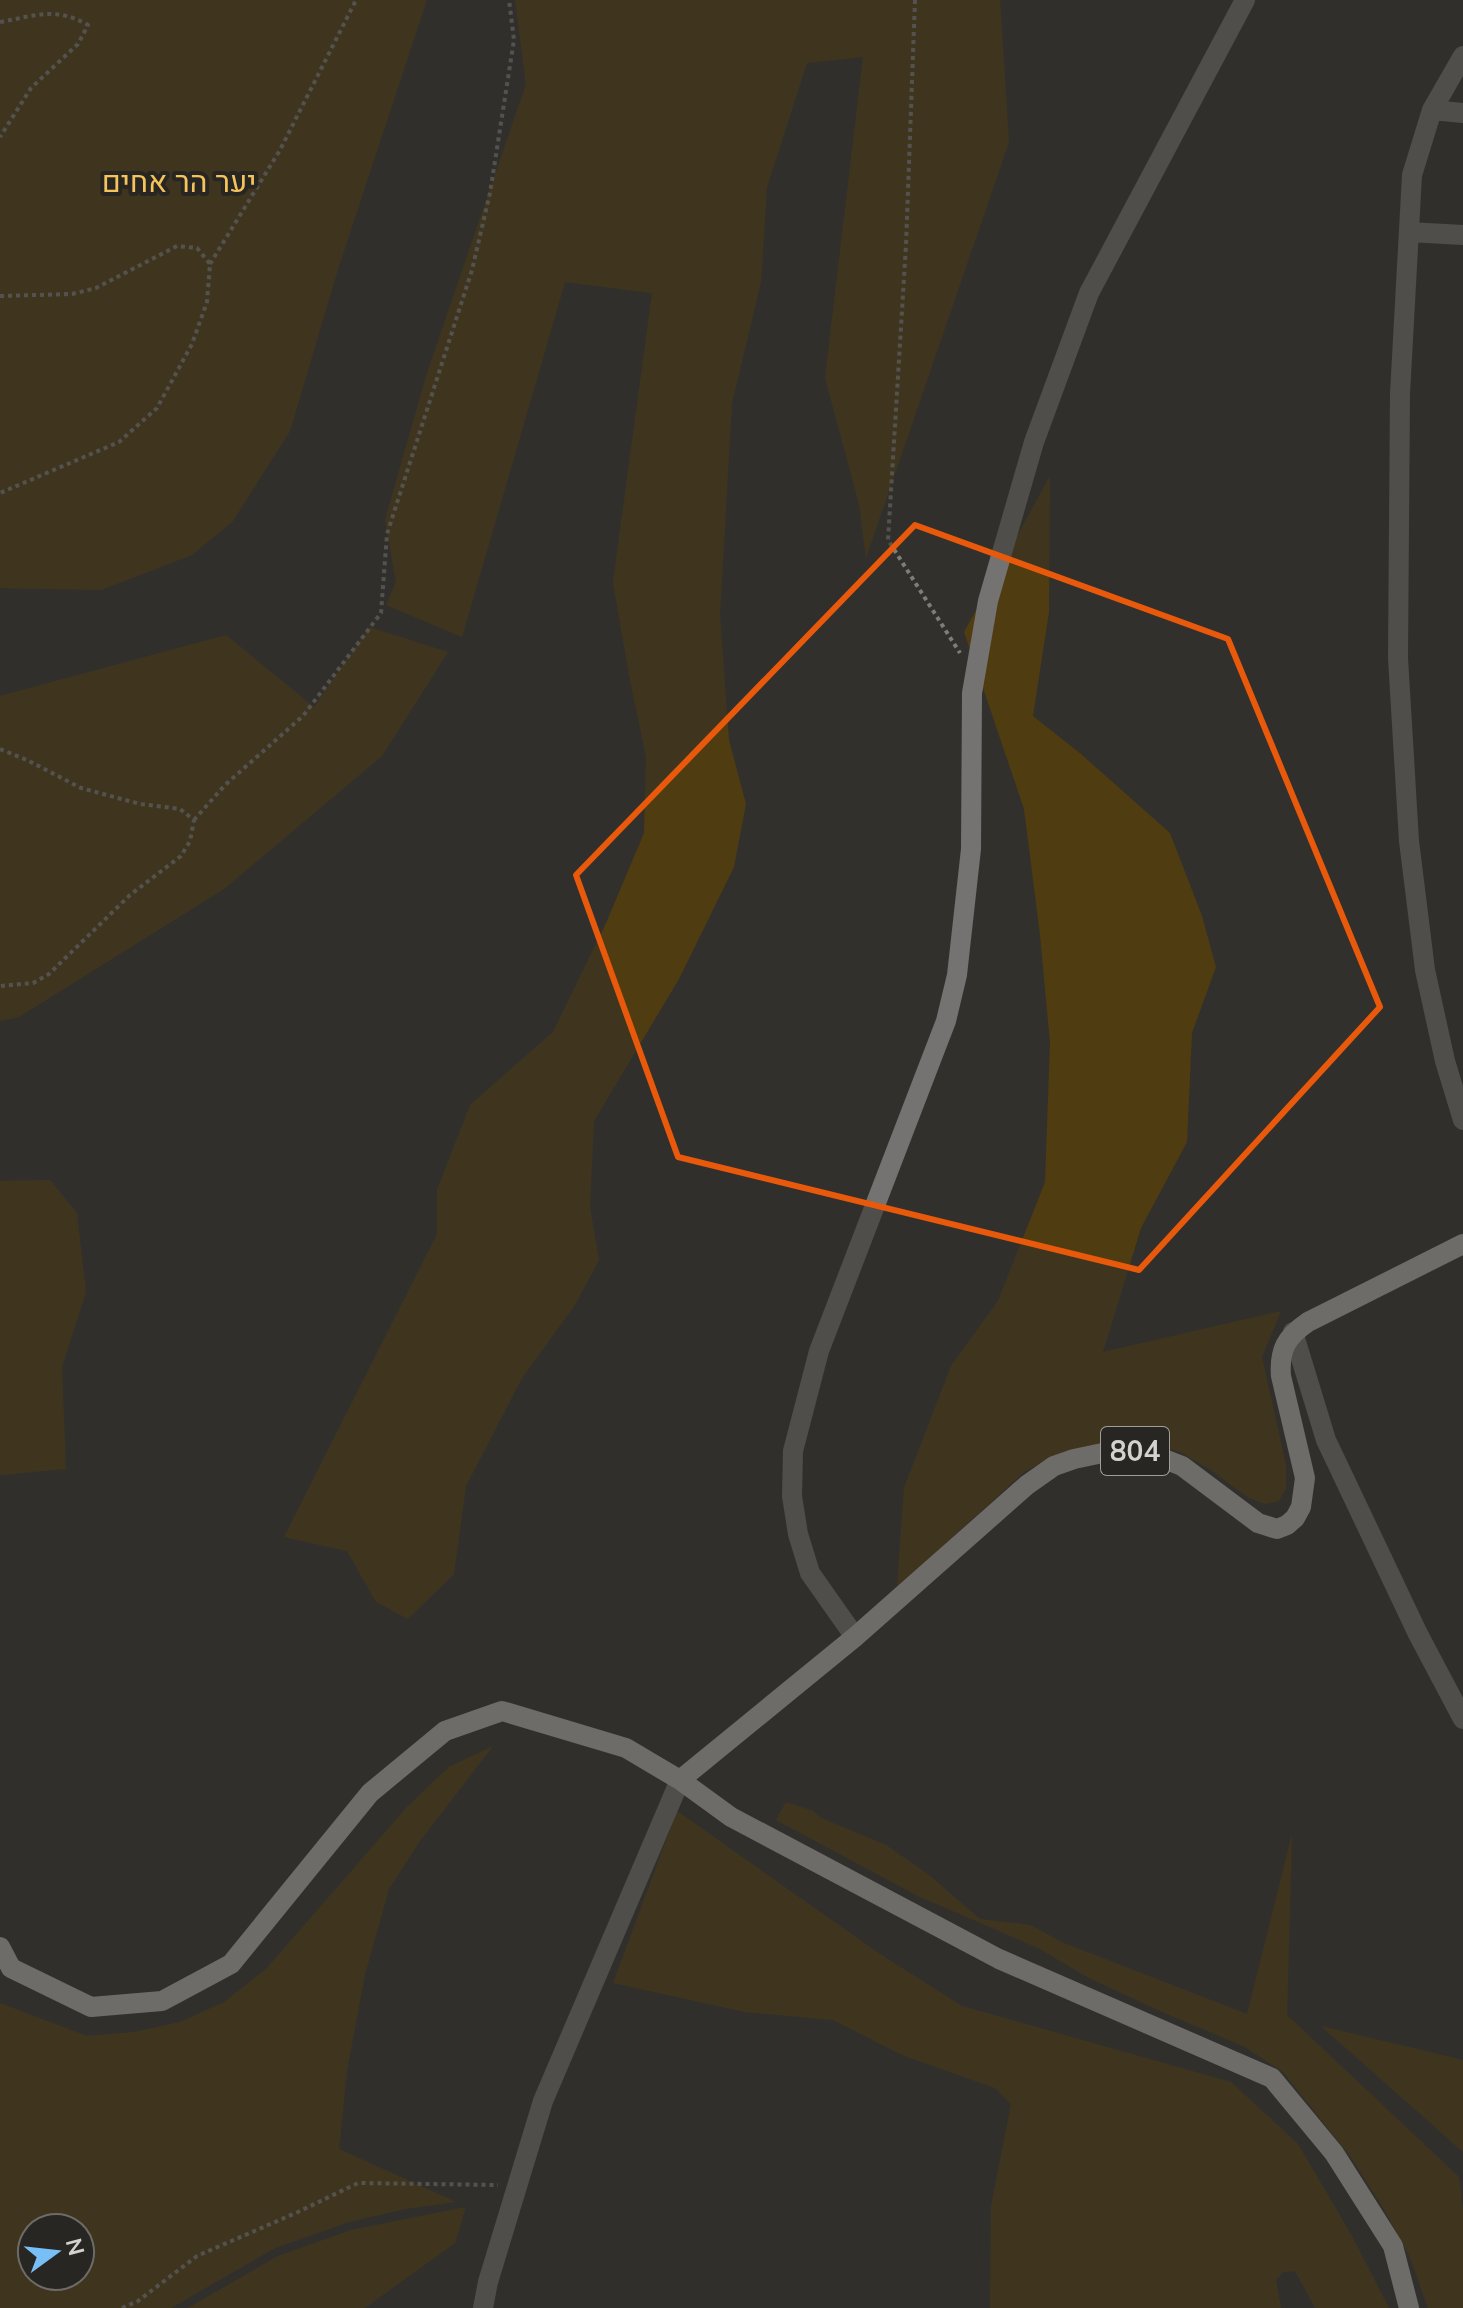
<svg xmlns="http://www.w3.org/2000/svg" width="1463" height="2308" viewBox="0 0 1463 2308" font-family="Mulish,Heebo,sans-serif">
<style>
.green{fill:#503c11;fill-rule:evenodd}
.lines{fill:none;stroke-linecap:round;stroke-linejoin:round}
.path{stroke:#7f7d7a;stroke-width:4;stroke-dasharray:4 4;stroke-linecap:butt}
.minor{stroke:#747372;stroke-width:20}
.major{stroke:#b8b6b3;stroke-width:20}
.marked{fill:none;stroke:#e8590c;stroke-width:6;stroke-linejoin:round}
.labels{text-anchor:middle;stroke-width:8;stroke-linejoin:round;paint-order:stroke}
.shield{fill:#282623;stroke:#a09e9c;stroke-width:2}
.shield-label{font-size:28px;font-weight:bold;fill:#d3d2d0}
.park-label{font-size:30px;fill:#f6c35b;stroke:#282623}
</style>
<rect width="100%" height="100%" fill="#32302c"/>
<path class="green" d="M0,0H427L339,266L290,431L233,521L192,555L101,590L0,588Z
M515,0H1000L1009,142L866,558L859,504L825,378L863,57L807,63L767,187L761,282L732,403L720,614L729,740L746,804L734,867L679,979L594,1121L590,1207L599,1260L575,1305L522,1378L466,1486L454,1574L408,1619L376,1602L347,1551L284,1537L437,1234V1190L470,1105L553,1032L606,923L644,833L646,757L629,675L613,582L652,293L565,282L462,637L386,605L396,582L385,520L427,373L526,84Z
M1050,476L1049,612L1033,716L1081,754L1170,833L1202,916L1216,967L1192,1033L1187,1142L1141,1228L1103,1352L1281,1311L1262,1357L1286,1465V1489L1279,1501L1265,1504L1249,1498L1211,1470L1180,1452L1142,1441L1102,1443L1063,1452L1024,1472L897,1588L904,1488L951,1366L998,1301L1045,1182L1050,1043L1040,935L1024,809L964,632Z
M369,627L448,652L382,756L224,889L19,1017L0,1021V696L226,635L314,707Z
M50,1180L77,1213L86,1292L62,1367L66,1469L0,1475V1181Z
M493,1746L420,1841L389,1889L365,1974L347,2071L339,2149L456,2202L405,2209L349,2222L275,2248L171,2308H0V2003L87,2036L134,2032L180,2022L224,2002L267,1968L407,1807L449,1767ZM32,2228H80V2276H32Z
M786,1802L813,1811L821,1818L886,1845L929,1875L980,1919L1030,1925L1064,1943L1247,2014L1292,1834L1287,2015L1459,2177L1463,2210V2308H1428L1409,2255L1382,2206L1350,2156L1283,2072L1243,2046L1160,2011L1089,1978L1038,1948L920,1897L776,1820Z
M677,1811L880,1954L962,2006L1231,2082L1298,2144L1352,2236L1389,2308H1315L1295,2271L1283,2272L1276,2280L1281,2308H990L991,2206L1011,2104L995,2088L902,2055L833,2020L745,2012L613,1983Z
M1321,2026L1463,2060V2152Z
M466,2207L455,2243L365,2308H188L278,2256L351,2230Z"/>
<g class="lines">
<path class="path" d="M915,0L906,245L888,540L960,653
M0,22C35,16 55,6 88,25L78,44L31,88L0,137
M210,264L280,150L356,0
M0,296L72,294L96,288L177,246L197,248L210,264L207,302L192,344L157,408L119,442L0,493
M0,749L27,760L81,788L140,804L180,809L194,820L190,841L181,856L130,895L49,974L33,983L0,986
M194,820L225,785L303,716L381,613L387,534L472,270L490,193L514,40L509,0
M122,2308L138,2301L197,2256L298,2212L358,2183L498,2185"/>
<path class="minor" d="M1463,56L1432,110L1412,175L1400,394L1398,658L1409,841L1425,970L1445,1061L1463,1120
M1432,110L1463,113
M1409,232L1463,235
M1293,1332L1326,1440L1418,1634L1463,1719
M855,1637L810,1573L798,1534L792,1496L793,1451L819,1351L946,1021L957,975L971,849L972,693L988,601L1034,442L1089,293L1245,0
M483,2308L488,2282L543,2101L680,1780"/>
<path class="major" d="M680,1780L855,1637L1027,1485L1054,1466L1074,1459L1112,1451H1144L1182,1466L1258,1523L1277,1529L1287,1525L1295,1518L1301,1507L1305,1478L1281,1376C1279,1350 1286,1337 1308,1322L1463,1244
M0,1947L11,1968L91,2007L162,2001L231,1964L370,1793L445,1731L502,1711L626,1748L680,1780L731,1817L999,1959L1272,2078L1334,2153L1393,2246L1409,2308"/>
</g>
<path d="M0 0H1463V2308H0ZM915,525L1228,639L1380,1007L1139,1270L678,1157L576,875Z" fill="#32302c" fill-opacity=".55" fill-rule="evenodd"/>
<path class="marked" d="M915,525L1228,639L1380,1007L1139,1270L678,1157L576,875Z"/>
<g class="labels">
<rect class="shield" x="1101" y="1427" width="68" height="48" rx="6"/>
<g class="shield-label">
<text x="1135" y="1461">804</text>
</g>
<g class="park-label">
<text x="179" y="192">יער הר אחים</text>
</g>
</g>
<g transform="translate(56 2252) rotate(75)"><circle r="38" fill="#282623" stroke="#6c6b68" stroke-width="2"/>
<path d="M0-6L14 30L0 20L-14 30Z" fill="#78bff7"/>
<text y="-12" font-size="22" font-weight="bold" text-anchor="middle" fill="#d3d2d0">N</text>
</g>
</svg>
